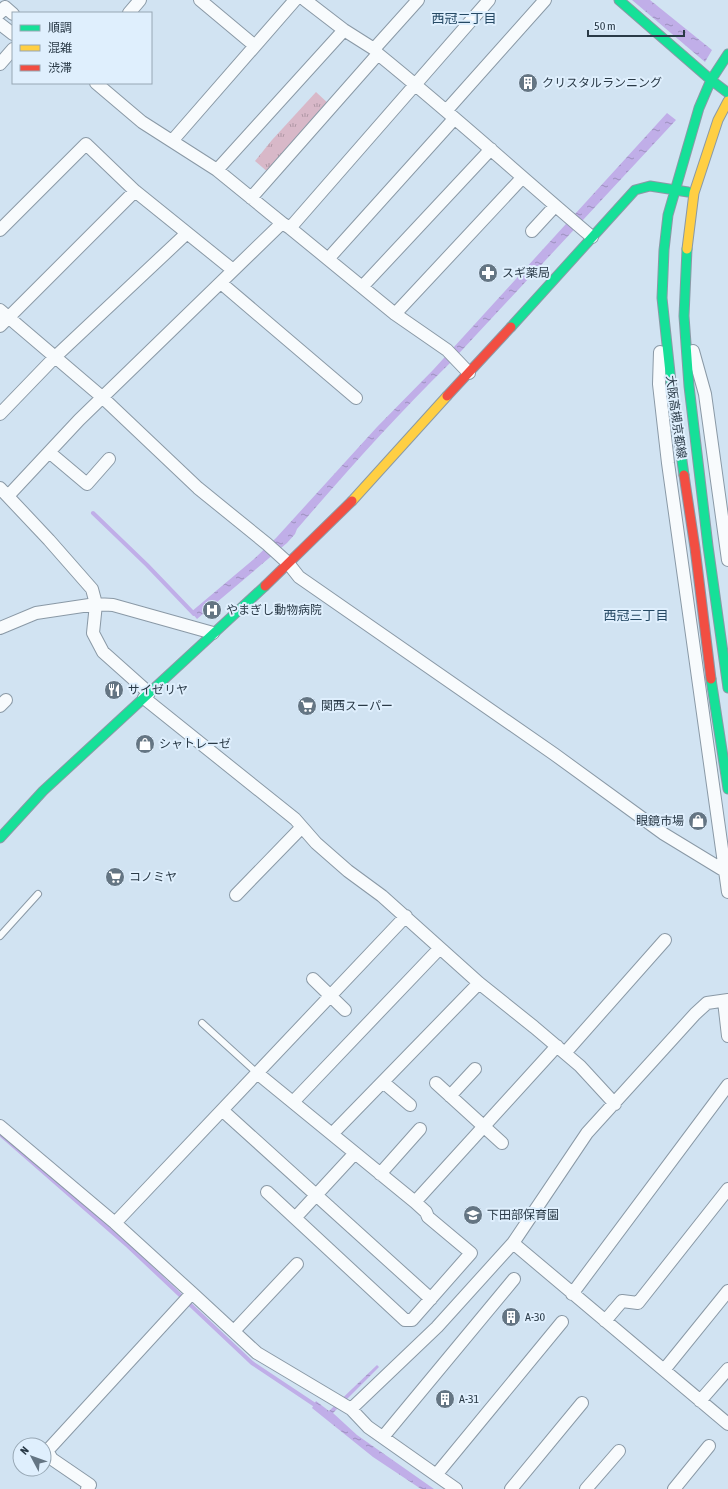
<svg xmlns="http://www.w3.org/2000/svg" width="728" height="1489" viewBox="0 0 728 1489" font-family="'Asap Condensed','Noto Sans JP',sans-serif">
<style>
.park{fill:url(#park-tufts)}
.water{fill:url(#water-ripples)}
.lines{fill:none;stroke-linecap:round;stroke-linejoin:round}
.stream{stroke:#c0aee8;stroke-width:4}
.lane-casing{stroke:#8a99a6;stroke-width:8}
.street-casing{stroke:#8a99a6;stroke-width:14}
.fast-casing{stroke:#8a99a6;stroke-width:11}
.slow-casing{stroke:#8a99a6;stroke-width:11}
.jam-casing{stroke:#8a99a6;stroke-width:11}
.lane{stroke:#f8fbfd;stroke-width:6}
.street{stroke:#f8fbfd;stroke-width:12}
.fast{stroke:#16e098;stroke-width:9}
.slow{stroke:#ffcf43;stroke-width:9}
.jam{stroke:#f24e42;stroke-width:9}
.labels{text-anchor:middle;stroke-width:4;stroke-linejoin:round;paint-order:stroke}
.poi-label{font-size:12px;fill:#2a3a47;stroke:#dfeffd;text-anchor:start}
.street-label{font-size:12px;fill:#2a3a47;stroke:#dfeffd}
.neighbourhood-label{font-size:13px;fill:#254964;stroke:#dfeffd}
</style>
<defs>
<pattern id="park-tufts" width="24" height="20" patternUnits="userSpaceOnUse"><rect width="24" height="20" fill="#d8b8c8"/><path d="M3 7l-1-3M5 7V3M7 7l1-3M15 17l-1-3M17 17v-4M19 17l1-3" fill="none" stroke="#af97a4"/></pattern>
<pattern id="water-ripples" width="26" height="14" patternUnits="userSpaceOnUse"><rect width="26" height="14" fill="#c0aee8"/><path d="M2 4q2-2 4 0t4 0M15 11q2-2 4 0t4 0" fill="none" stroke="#9c8fbe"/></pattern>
</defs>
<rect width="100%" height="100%" fill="#d1e3f2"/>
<path class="park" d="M316,92L330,105L269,173L255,161L272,140Z"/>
<path class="water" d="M632,0H650L712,50L705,62Z
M667,113L676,120L450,363C396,416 346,472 297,529L295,534L287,543L197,619L191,612L254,559L276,538L377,427L433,370Z
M377,1365L379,1367L333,1413L357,1435L434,1489H421L373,1457L312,1408L316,1401L329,1411Z"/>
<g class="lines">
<path class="stream" d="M93,513L147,565L194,614
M0,1134L128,1246L252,1363L318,1407"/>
<defs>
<path id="lane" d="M0,936L38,894
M202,1023L257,1073"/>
<path id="street" d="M200,0L255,46
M305,0L344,30L374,49L378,54C451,113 520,176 592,237
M0,13L5,7L13,14
M129,13L140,0
M0,24L13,34
M374,49L418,0
M0,64L13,49
M96,83L142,122L217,170L282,223
M446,111L545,0
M172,141L295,0
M217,170L344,30
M251,198L378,54
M290,228L395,314L447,350L469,373
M0,230L86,144L135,191
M532,231L555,206
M328,259L454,119
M221,283L356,398
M362,287L491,149
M0,310L102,397L198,488L267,544L288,563L299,577L554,754L664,834L728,873
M395,314L522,178
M0,326L135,191L233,270
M693,351L705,394L728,560
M660,352L659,384L668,463L728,892
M0,414L55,357L187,233
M49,452L87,484L109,459
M0,488L49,540L92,589L96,604L93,633L103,652L149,693
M8,496L79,420L282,223L290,228L489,0
M0,628L36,613L96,604L113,605L213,633
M144,698L295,819L316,843L348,871L382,896L479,983L534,1027L580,1066L615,1104
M0,706L6,700
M236,895L302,827
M313,979L345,1010
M724,1001L728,1036
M565,1053L665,940
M257,1073L415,1202L426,1212L428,1217L471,1253L412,1320H405L267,1192
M383,1082L410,1105
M436,1083L502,1143
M450,1096L475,1069
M293,1102L439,949
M222,1110L431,1299
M0,1126L115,1223L192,1293L257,1353L351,1409L368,1427L456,1489
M332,1134L479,983
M380,1174L420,1129
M415,1202L557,1046
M295,1218L355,1153
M115,1223L406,916
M513,1243L728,1424
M572,1294L728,1085
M605,1321L622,1301L638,1303L728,1189
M234,1331L297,1264
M664,1370L728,1291
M700,1401L728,1369
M351,1409L437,1327L513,1243L587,1133L695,1014L707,1003L728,1000
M383,1437L514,1279
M436,1475L562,1322
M87,1489L90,1485L52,1459L47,1451L192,1293
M511,1489L582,1403
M586,1489L619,1451
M674,1489L709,1446"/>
<path id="fast" d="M619,0L711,80L728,93
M687,249L684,316L689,386L708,546L728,688
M511,327L635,190L650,186L688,192
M684,475L671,382L662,298L664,250L668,215L699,108L711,80L728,54
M711,679L728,789
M0,838L43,791L265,586"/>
<path id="slow" d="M687,249L694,193L718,120L728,101
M352,501L447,396"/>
<path id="jam" d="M447,396L511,327
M684,475L695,548L711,679
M265,586L352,501"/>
</defs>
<use href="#lane" class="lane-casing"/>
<use href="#street" class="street-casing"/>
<use href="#fast" class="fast-casing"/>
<use href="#slow" class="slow-casing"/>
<use href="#jam" class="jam-casing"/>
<use href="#lane" class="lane"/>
<use href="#street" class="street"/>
<use href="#fast" class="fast"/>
<use href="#slow" class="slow"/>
<use href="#jam" class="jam"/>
</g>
<defs>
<symbol id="building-disc" viewBox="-11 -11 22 22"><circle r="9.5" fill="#647583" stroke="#dfeffd"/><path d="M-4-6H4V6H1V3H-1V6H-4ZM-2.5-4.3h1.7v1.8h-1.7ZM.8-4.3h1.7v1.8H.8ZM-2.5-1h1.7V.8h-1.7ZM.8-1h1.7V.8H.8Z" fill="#fff"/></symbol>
<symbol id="pharmacy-disc" viewBox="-11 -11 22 22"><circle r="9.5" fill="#647583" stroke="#dfeffd"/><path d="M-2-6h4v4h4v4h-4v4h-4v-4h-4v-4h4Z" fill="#fff"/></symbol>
<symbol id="hospital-disc" viewBox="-11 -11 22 22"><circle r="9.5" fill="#647583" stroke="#dfeffd"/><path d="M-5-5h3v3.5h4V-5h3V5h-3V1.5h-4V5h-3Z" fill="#fff"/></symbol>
<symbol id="restaurant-disc" viewBox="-11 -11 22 22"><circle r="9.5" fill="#647583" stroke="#dfeffd"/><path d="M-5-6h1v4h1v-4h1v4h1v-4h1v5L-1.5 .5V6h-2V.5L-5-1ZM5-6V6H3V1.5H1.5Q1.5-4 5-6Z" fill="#fff"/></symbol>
<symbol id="supermarket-disc" viewBox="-11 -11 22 22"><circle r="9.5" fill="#647583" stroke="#dfeffd"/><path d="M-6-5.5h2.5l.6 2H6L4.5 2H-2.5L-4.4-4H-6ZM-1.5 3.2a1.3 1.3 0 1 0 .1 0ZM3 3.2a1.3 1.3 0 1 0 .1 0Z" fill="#fff"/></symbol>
<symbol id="shop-disc" viewBox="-11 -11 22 22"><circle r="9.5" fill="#647583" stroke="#dfeffd"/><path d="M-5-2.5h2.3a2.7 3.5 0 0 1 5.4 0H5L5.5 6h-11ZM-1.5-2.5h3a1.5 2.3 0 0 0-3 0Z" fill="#fff"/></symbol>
<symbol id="school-disc" viewBox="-11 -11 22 22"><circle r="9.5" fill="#647583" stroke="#dfeffd"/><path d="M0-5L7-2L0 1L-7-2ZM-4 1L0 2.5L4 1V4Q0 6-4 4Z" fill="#fff"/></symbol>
</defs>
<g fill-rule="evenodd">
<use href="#building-disc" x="517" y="72" width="22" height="22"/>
<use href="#pharmacy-disc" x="477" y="262" width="22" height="22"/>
<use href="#hospital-disc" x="201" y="599" width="22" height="22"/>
<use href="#restaurant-disc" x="103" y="679" width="22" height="22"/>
<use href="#supermarket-disc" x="296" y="695" width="22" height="22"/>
<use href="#shop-disc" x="134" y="733" width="22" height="22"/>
<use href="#shop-disc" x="687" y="810" width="22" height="22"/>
<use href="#supermarket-disc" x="104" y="866" width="22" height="22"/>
<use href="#school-disc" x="462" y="1204" width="22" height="22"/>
<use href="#building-disc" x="500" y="1306" width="22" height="22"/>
<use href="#building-disc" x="434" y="1388" width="22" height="22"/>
</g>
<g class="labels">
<g class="poi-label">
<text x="542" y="87">クリスタルランニング</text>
<text x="502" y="277">スギ薬局</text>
<text x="226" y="614">やまぎし動物病院</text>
<text x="128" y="694">サイゼリヤ</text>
<text x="321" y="710">関西スーパー</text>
<text x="159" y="748">シャトレーゼ</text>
<text x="684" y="825" text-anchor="end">眼鏡市場</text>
<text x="129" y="881">コノミヤ</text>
<text x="487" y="1219">下田部保育園</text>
<text x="525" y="1321">A-30</text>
<text x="459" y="1403">A-31</text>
</g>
<g class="street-label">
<text transform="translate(676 417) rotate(82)" y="4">大阪高槻京都線</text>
</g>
<g class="neighbourhood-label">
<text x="464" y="23">西冠二丁目</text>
<text x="636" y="620">西冠三丁目</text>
</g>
</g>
<rect x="12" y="12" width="140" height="72" fill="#dfeffd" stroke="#97a7b4"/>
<rect x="20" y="25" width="20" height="6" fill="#16e098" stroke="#97a7b4"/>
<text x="48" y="32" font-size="12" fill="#2a3a47">順調</text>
<rect x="20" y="45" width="20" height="6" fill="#ffcf43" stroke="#97a7b4"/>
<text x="48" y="52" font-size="12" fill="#2a3a47">混雑</text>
<rect x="20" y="65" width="20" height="6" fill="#f24e42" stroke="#97a7b4"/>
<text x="48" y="72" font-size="12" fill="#2a3a47">渋滞</text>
<g transform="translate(32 1457) rotate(311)"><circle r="19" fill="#dfeffd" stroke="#97a7b4"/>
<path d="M0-3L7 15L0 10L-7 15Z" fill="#647583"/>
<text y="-6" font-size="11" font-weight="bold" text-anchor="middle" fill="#2a3a47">N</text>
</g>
<path d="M588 30v6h96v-6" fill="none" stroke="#2a3a47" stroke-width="2"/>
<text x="594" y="30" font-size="12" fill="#2a3a47" stroke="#dfeffd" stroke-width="3" paint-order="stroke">50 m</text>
</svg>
